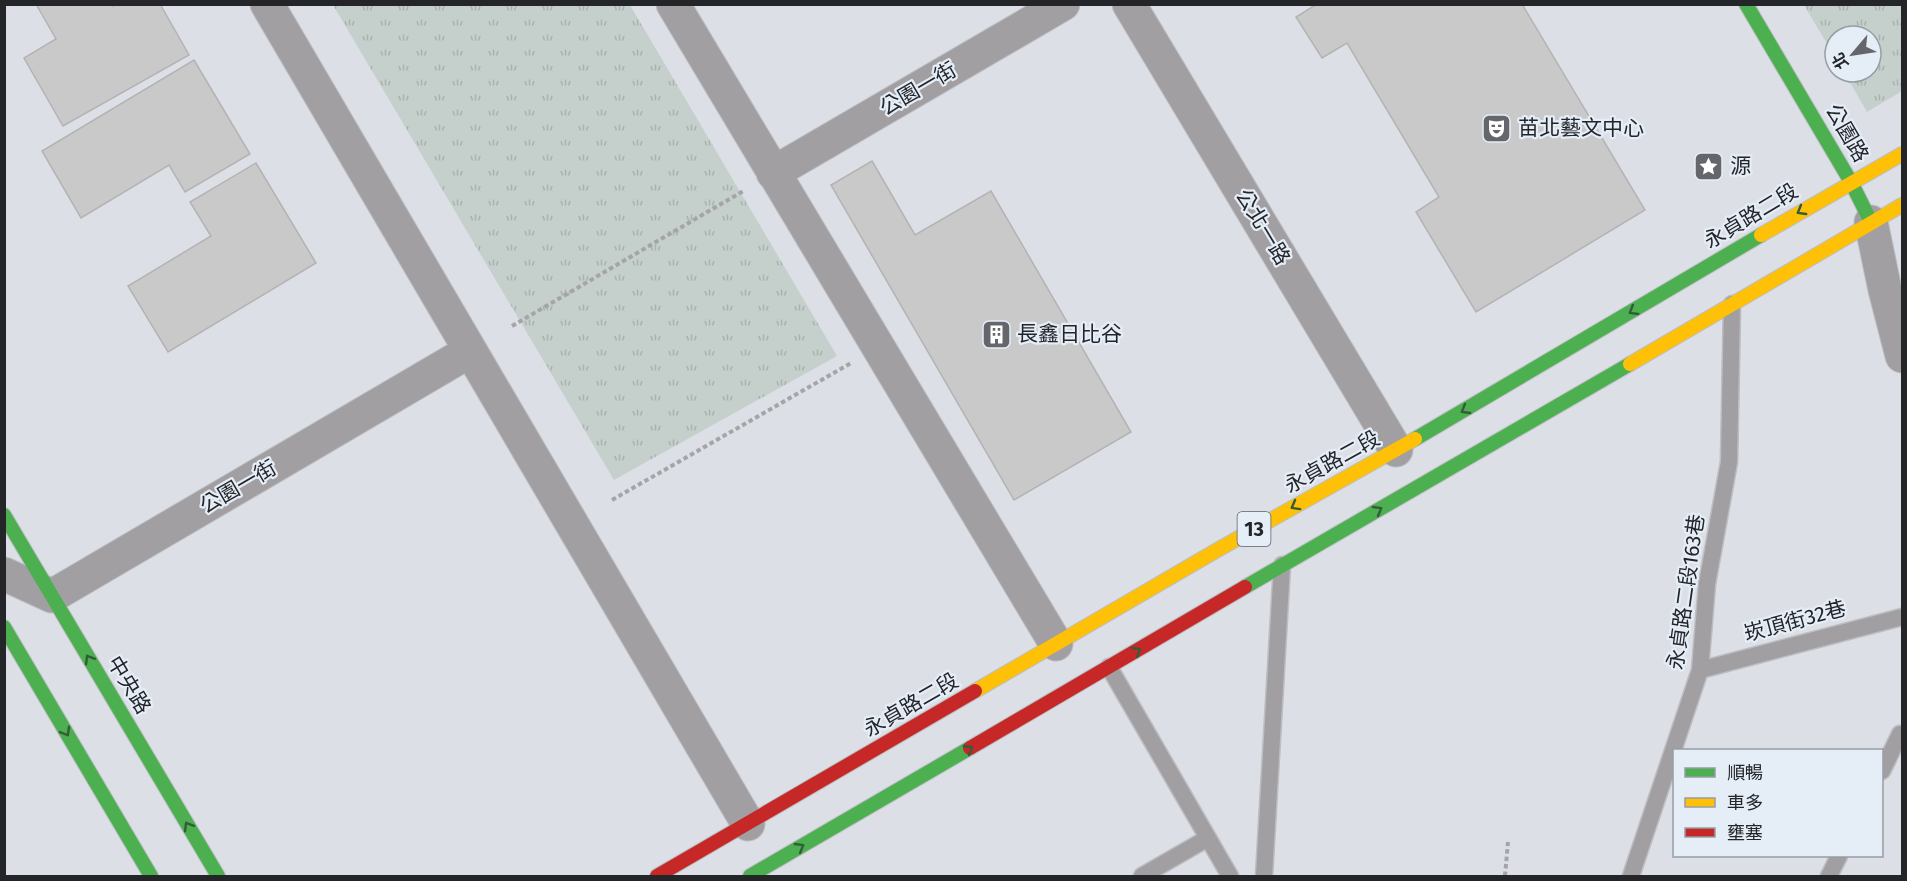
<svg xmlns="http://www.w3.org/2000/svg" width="1907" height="881" viewBox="0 0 1907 881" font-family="'Fira Sans','Noto Sans TC',sans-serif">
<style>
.grass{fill:url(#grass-tufts)}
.building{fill:#c9c9ca;stroke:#b3b3b4;stroke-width:1.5}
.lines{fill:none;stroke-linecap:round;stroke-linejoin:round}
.lane-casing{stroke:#bcbec3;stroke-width:19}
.street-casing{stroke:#bcbec3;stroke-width:35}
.fast-casing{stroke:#bcbec3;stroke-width:16}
.slow-casing{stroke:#bcbec3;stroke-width:16}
.jam-casing{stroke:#bcbec3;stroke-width:16}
.path{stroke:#a5a4a7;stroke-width:4;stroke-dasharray:4.5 3;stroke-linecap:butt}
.lane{stroke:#a19fa1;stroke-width:16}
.street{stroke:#a19fa1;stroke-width:33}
.fast{stroke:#4caf50;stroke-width:14}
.slow{stroke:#ffc107;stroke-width:14}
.jam{stroke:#c62828;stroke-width:14}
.oneway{stroke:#335c39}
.labels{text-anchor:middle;stroke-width:4.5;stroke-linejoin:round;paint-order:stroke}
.shield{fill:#e5edf7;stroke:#5d6167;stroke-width:1.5}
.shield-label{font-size:20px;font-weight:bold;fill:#232529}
.street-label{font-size:21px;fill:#232529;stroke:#e5edf7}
.poi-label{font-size:21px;fill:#232529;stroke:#e5edf7;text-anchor:start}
</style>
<defs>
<pattern id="grass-tufts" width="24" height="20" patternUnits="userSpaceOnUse" patternTransform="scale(1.5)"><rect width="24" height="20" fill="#c5d0cc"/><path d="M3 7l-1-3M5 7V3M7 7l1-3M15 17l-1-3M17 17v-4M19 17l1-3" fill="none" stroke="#a9b2af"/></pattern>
</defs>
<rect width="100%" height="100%" fill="#dce0e6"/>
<path class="grass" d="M333,5H630L837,356L614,480Z
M1804,5H1902V91L1867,112L1844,72H1871V36H1835V57Z"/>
<path class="building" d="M36,4H113V6L116,4H160L189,55L63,126L24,58L56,39Z
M1317,4H1522L1645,210L1476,312L1416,212L1439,197L1347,43L1322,58L1296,17Z
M194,60L250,154L185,192L169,165L81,218L42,151Z
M872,161L915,235L991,191L1131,432L1014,500L831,185Z
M256,163L316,263L168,352L128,286L211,236L190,202Z"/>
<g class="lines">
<defs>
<path id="lane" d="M1109,667L1230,876
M1700,670L1902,617
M1882,771L1900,734H1902
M1142,876L1208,838
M1264,876L1282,565
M1631,876L1700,670L1707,584L1729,462L1732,304
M1829,876L1839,856"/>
<path id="street" d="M267,4L748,824
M673,4L1056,644
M1129,4L1396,450
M773,173L1063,4
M1871,222L1885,290L1902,356
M4,574L52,596L470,351"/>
<path id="fast" d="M1746,4L1851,182L1871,222
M1415,439L1761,235
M4,515L218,876
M1245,587L1630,364
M4,627L151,876
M750,876L970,748"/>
<path id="slow" d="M1761,235L1902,154
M1630,364L1902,205
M975,691L1219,549L1415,439"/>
<path id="jam" d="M970,748L1245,587
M657,876L975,691"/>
</defs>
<use href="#lane" class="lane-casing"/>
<use href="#street" class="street-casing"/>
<use href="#fast" class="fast-casing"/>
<use href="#slow" class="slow-casing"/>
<use href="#jam" class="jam-casing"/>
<path class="path" d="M512,326L745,190
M612,500L851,363
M1505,876L1508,842"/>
<use href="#lane" class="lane"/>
<use href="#street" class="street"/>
<use href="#fast" class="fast"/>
<use href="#slow" class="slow"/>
<use href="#jam" class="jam"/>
</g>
<defs><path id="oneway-chevron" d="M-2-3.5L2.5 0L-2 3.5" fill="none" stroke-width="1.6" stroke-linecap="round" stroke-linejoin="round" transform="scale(1.5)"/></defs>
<g class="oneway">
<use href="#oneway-chevron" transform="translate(1801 211) rotate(150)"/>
<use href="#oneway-chevron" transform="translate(1633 311) rotate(149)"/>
<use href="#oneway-chevron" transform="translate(1465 410) rotate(150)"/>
<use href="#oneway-chevron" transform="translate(1295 506) rotate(151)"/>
<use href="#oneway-chevron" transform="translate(1378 510) rotate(-30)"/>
<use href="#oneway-chevron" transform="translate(1137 651) rotate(-31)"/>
<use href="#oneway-chevron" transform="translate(89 659) rotate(-121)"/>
<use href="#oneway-chevron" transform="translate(66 732) rotate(60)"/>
<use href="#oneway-chevron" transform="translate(969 749) rotate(-30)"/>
<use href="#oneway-chevron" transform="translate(188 826) rotate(-121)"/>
<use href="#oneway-chevron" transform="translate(800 847) rotate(-30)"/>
</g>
<defs>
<symbol id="theatre-square" viewBox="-11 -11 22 22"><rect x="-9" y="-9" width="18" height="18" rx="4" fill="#64666b" stroke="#e5edf7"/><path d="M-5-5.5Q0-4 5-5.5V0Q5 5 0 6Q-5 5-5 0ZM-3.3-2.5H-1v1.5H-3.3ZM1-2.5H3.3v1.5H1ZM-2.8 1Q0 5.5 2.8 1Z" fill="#fff"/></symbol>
<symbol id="sight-square" viewBox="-11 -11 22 22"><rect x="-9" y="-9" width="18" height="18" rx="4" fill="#64666b" stroke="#e5edf7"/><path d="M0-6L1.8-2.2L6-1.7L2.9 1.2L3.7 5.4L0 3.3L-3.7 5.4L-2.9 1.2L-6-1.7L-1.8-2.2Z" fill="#fff"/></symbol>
<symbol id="building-square" viewBox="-11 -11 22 22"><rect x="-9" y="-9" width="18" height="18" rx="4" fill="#64666b" stroke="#e5edf7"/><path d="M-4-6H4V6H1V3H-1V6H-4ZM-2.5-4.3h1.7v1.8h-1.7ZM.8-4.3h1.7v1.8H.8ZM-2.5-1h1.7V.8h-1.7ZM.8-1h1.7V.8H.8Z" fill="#fff"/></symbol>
</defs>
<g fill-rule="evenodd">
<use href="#theatre-square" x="1480" y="112" width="33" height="33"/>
<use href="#sight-square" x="1692" y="150" width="33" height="33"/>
<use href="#building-square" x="980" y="318" width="33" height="33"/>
</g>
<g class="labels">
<rect class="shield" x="1237.5" y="512" width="33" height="34" rx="4.5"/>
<g class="shield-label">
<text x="1254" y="536">13</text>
</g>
<g class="street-label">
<text transform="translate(918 89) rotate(-30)" y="7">公園一街</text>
<text transform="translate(1847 133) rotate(60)" y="7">公園路</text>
<text transform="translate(1751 216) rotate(-31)" y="7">永貞路二段</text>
<text transform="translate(1263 227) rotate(59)" y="7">公北一路</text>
<text transform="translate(1332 462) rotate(-29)" y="7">永貞路二段</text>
<text transform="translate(238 487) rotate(-30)" y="7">公園一街</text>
<text transform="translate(1686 592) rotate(-82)" y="7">永貞路二段163巷</text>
<text transform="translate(1795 621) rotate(-15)" y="7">崁頂街32巷</text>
<text transform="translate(129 685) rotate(59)" y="7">中央路</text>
<text transform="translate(911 705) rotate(-30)" y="7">永貞路二段</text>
</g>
<g class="poi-label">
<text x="1518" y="135">苗北藝文中心</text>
<text x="1730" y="173">源</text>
<text x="1017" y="341">長鑫日比谷</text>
</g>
</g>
<rect width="1907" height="881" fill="none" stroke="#232529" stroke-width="12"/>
<rect x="1673" y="749" width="210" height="108" fill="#e5edf7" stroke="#979da5" stroke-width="1.5"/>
<rect x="1685" y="768" width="30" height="9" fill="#4caf50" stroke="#979da5" stroke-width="1.5"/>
<text x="1727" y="779" font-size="18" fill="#232529">順暢</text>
<rect x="1685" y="798" width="30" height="9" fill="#ffc107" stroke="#979da5" stroke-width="1.5"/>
<text x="1727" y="809" font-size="18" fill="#232529">車多</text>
<rect x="1685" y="828" width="30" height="9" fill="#c62828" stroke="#979da5" stroke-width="1.5"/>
<text x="1727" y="839" font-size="18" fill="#232529">壅塞</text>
<g transform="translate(1853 54) rotate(241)"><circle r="28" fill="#e5edf7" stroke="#979da5" stroke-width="1.5"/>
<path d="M0-4.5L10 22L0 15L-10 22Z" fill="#64666b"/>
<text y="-9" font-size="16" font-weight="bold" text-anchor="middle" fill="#232529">北</text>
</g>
</svg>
